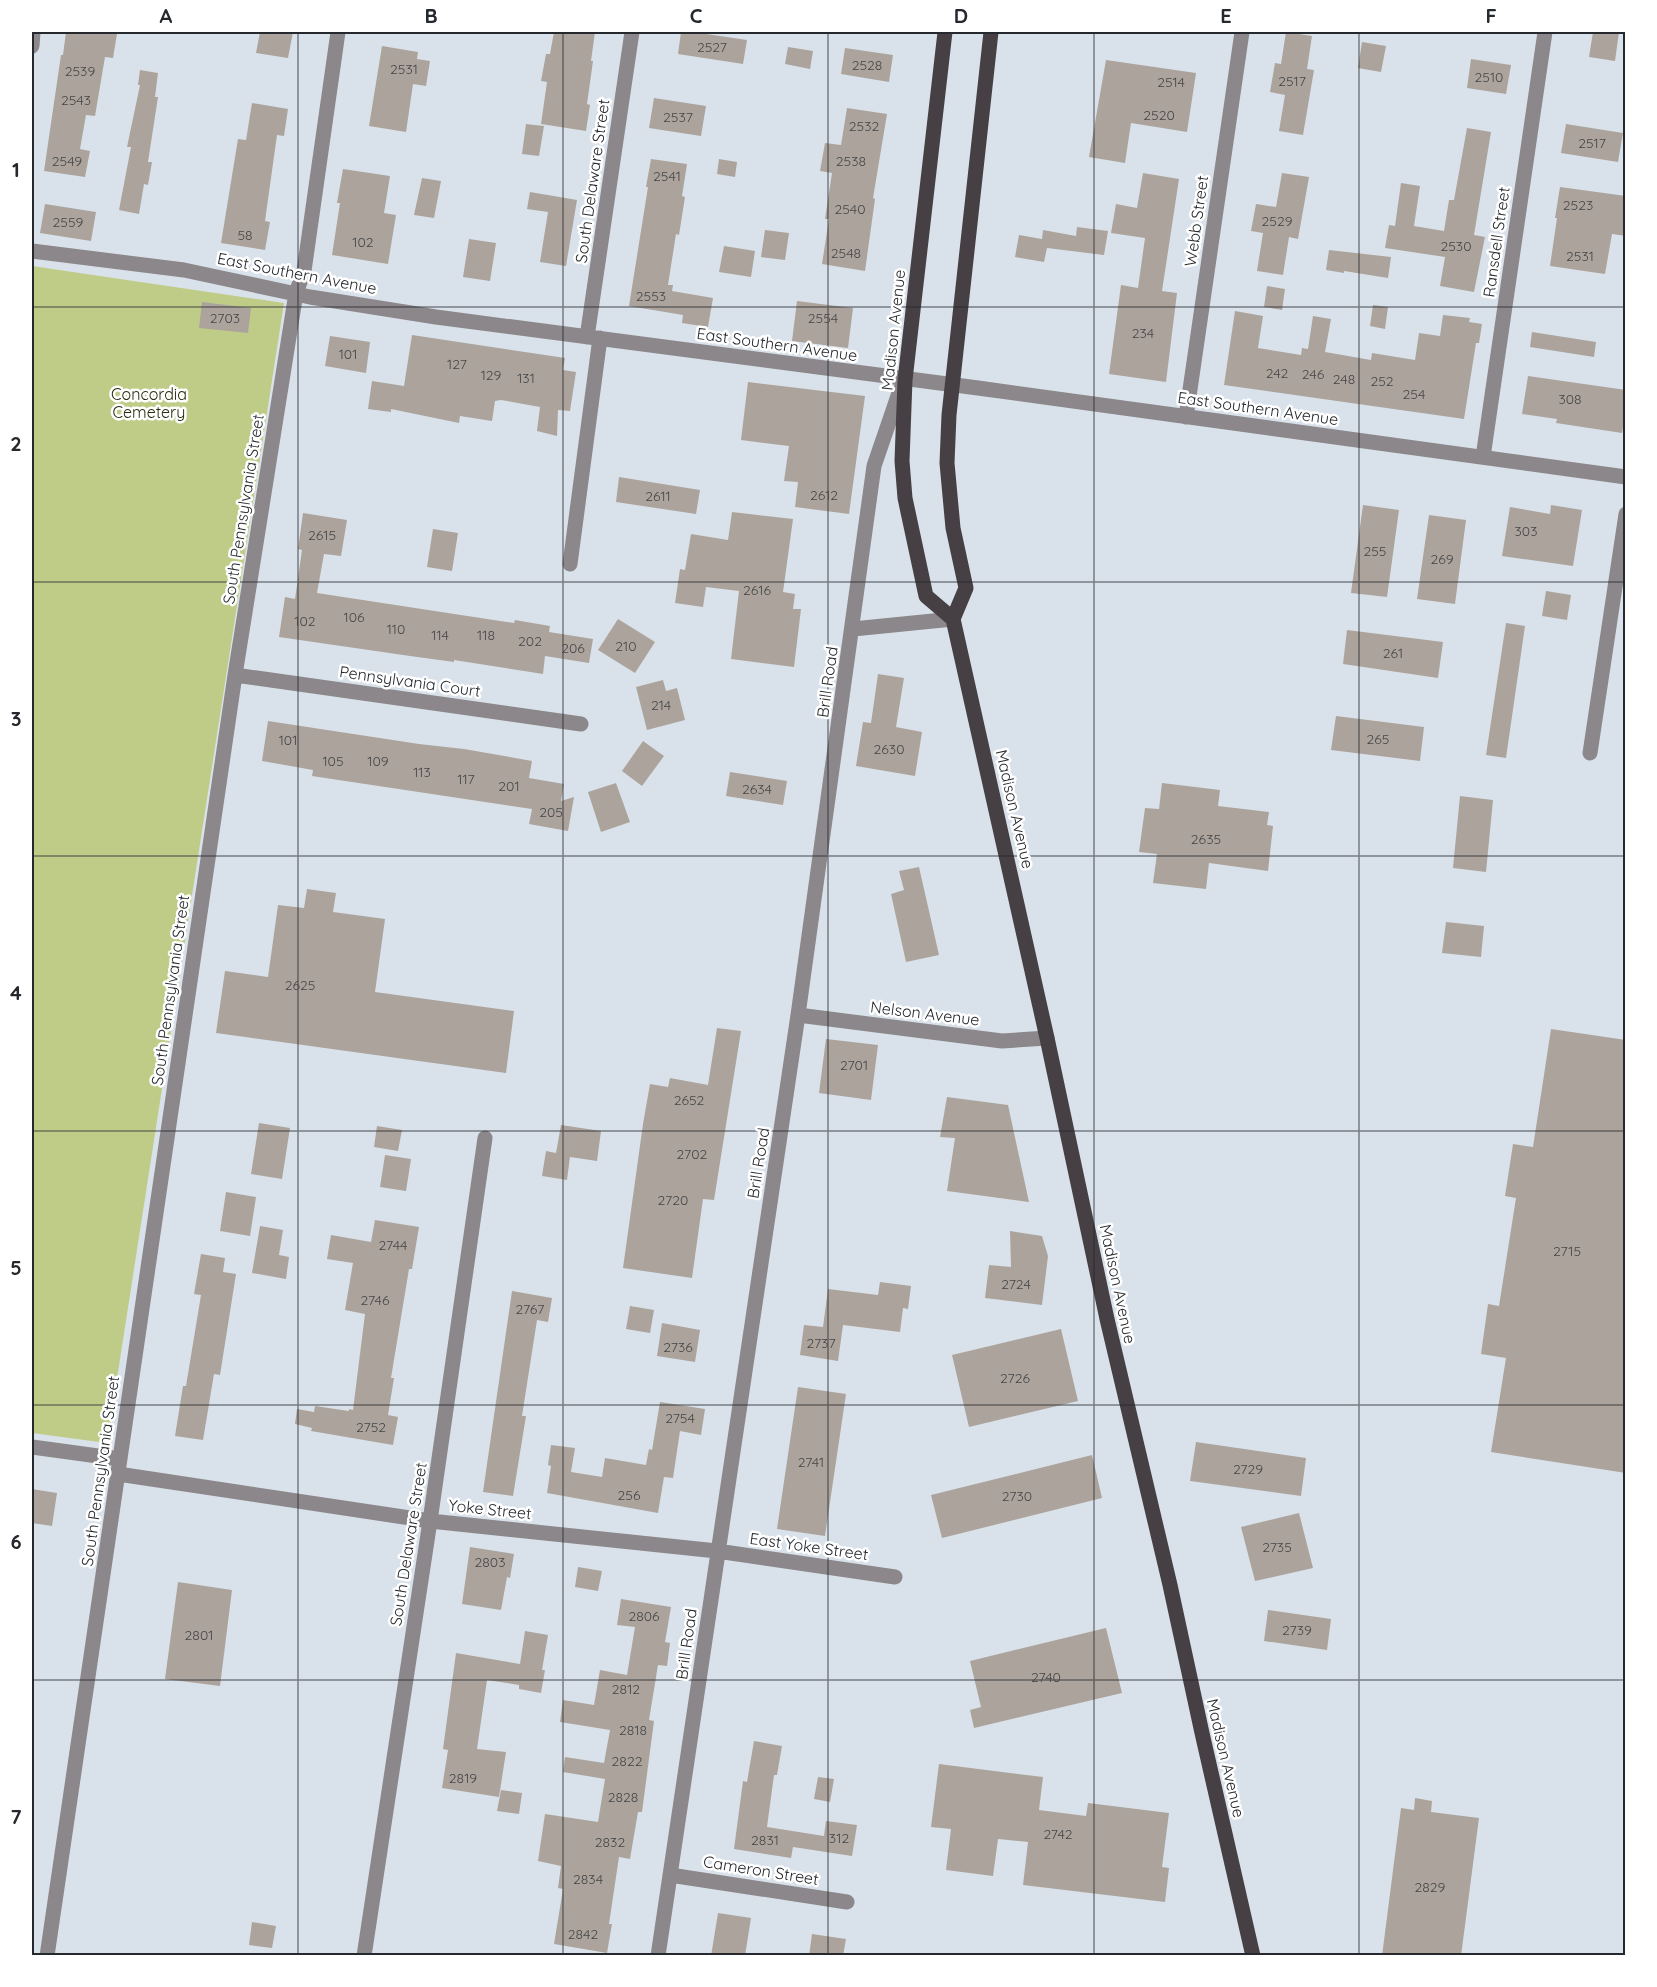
<svg xmlns="http://www.w3.org/2000/svg" width="1657" height="1987" viewBox="0 0 1657 1987" font-family="Quicksand,sans-serif">
<style>
.green{fill:#bfcc88}
.building{fill:#aca49c}
.lines{fill:none;stroke-linecap:round;stroke-linejoin:round}
.minor{stroke:#8b878a;stroke-width:15}
.major{stroke:#464045;stroke-width:15}
.grid{fill:none;stroke:#25282c;stroke-width:1.5;stroke-opacity:0.55}
.labels{text-anchor:middle;stroke-width:5;stroke-linejoin:round;paint-order:stroke}
.number-label{font-size:14px;fill:#474748}
.street-label{font-size:16px;fill:#25282c;stroke:#fff}
.park-label{font-size:16px;fill:#282c0e;stroke:#fff}
.neatline{fill:none;stroke:#25282c;stroke-width:2}
.grid-label{font-size:20px;text-anchor:middle;font-weight:bold;fill:#25282c}
</style>
<rect width="100%" height="100%" fill="#d9e2ea"/>
<path class="green" d="M32,266L284,303L107,1443L32,1433Z"/>
<path class="building" d="M66,32H101L117,34L113,58L105,57L95,116L86,115L80,149L90,151L85,177L44,171L61,55H63Z
M260,32H293L288,58L256,53Z
M554,32H595L591,61H593L587,104L590,105L586,131L541,124L547,82L541,81L546,54H550Z
M681,32H693L747,40L743,64L678,54Z
M1286,32L1312,36L1307,69L1314,70L1303,135L1279,131L1285,95L1270,92L1275,63L1281,64Z
M1593,32H1619L1615,61L1589,57Z
M1362,42L1386,46L1381,72L1358,68Z
M382,46L418,52L417,59L430,61L426,86L413,84L406,132L369,126Z
M788,47L813,51L810,69L785,64Z
M845,48L893,55L889,82L841,74Z
M1471,59L1511,65L1506,94L1467,88Z
M1106,60L1196,73L1187,132L1131,123L1125,163L1089,157Z
M140,70L158,73L155,97H158L148,162H152L148,185L144,184L139,214L119,210L131,147H127L140,85H138Z
M654,98L706,106L701,136L649,128Z
M252,103L288,109L284,136L277,135L265,221L270,222L265,250L221,243L238,139L246,140Z
M847,108L887,114L873,198L875,199L865,271L822,264L829,219H825L832,173L820,171L825,143L841,145Z
M526,124L544,126L539,156L522,154Z
M1566,124L1623,133L1618,162L1561,153Z
M1467,128L1491,132L1474,235L1485,237L1474,292L1440,286L1445,257L1385,248L1389,225L1395,226L1401,183L1420,186L1414,226L1444,231L1449,200H1454Z
M651,159L687,164L682,196L685,197L679,235L676,234L668,285H673L672,291L713,298L708,327L682,323L683,315L629,306L648,187H646Z
M719,159L737,162L735,177L717,174Z
M343,169L390,176L384,213L396,215L388,264L332,255L340,203H337Z
M1143,173L1179,179L1162,291L1177,293L1166,382L1109,374L1121,285L1138,288L1145,238L1111,233L1116,204L1137,208Z
M1282,173L1309,177L1298,239L1289,237L1283,275L1257,271L1263,233L1251,231L1256,204L1276,207Z
M422,178L441,181L434,218L414,215Z
M1560,187L1626,196V236L1612,234L1605,274L1550,266L1557,218H1555Z
M530,192L577,200L566,266L540,262L548,212L527,209Z
M45,204L96,212L91,241L40,233Z
M1077,227L1108,231L1104,255L1047,248L1044,262L1015,257L1019,235L1042,239L1043,230L1076,236Z
M765,230L789,233L785,260L761,257Z
M469,239L496,243L490,281L463,277Z
M724,246L755,251L751,277L719,272Z
M1329,250L1391,257L1388,278L1344,271V273L1326,270Z
M1267,286L1285,289L1282,310L1264,307Z
M797,301L853,308L848,348L792,341Z
M202,302L251,308L248,333L199,328Z
M1373,305L1388,307L1385,329L1370,326Z
M1235,311L1263,316L1258,348L1301,355L1302,348L1308,349L1313,316L1331,319L1325,352L1371,360L1372,353L1415,360L1419,333L1440,336L1443,315L1470,318L1469,322L1482,324L1479,343H1476L1464,419L1224,385Z
M1532,332L1596,342L1594,357L1530,347Z
M412,335L565,358L563,370L576,372L570,411L558,410L557,436L537,431L540,407L501,400L495,401L492,421L460,416L459,423L391,409V412L368,409L372,381L404,386Z
M330,336L370,342L366,373L325,366Z
M1528,376L1626,390V411L1622,433L1556,423L1557,419L1522,414Z
M748,382L865,396L849,514L795,507L798,482L784,481L789,446L741,440Z
M619,477L700,490L696,514L616,502Z
M1363,505L1399,510L1387,597L1351,593Z
M1551,505L1582,510L1573,566L1502,556L1510,507L1550,514Z
M732,512L793,519L783,592L795,594L793,609H801L794,667L731,659L739,591L706,587L703,607L675,603L680,569L685,570L691,534L728,540Z
M303,513L347,520L341,556L324,554L317,593L514,623L515,620L550,626L549,632L593,639L589,663L545,656L543,674L454,660V662L410,656L279,637L285,597L295,599L302,550L298,549Z
M1429,515L1466,520L1455,604L1417,599Z
M433,529L458,533L452,571L427,567Z
M1546,591L1571,595L1567,620L1542,616Z
M618,619L655,642L635,673L598,650Z
M1506,623L1525,626L1506,758L1486,755Z
M1347,630L1443,642L1438,678L1343,664Z
M878,674L904,678L896,727L922,732L915,776L856,766L863,722L871,723Z
M663,680L666,691L677,688L685,720L647,730L636,687Z
M1336,716L1424,727L1420,761L1331,750Z
M268,721L419,744L464,749L532,761L529,778L564,784L561,801L574,797L568,831L529,824L532,809L312,776L313,770L262,761Z
M643,741L664,756L642,786L622,771Z
M730,772L787,781L783,805L726,796Z
M616,783L630,822L601,832L588,792Z
M1162,783L1220,790L1218,806L1269,812L1267,825L1273,826L1268,871L1209,863L1206,889L1153,883L1157,854L1139,852L1145,808L1159,809Z
M1460,796L1493,800L1486,872L1453,868Z
M919,867L939,955L906,962L891,894L904,890L899,871Z
M307,889L336,893L333,912L385,919L375,992L514,1011L506,1073L216,1033L225,971L268,977L278,905L304,908Z
M1446,922L1484,926L1481,957L1442,953Z
M717,1028L741,1031L714,1200L703,1199L692,1278L623,1268L643,1124L650,1084L668,1087L670,1078L708,1085Z
M1551,1029L1626,1040V1473L1491,1452L1506,1358L1481,1354L1488,1304L1499,1306L1516,1198L1505,1196L1513,1144L1533,1147Z
M826,1039L878,1045L871,1100L819,1093Z
M947,1097L1008,1105L1029,1202L947,1191L955,1138L940,1137Z
M259,1123L290,1128L282,1179L251,1174Z
M561,1125L601,1131L597,1161L570,1157L567,1180L542,1176L546,1151L556,1153Z
M377,1126L402,1130L398,1151L374,1147Z
M385,1155L411,1159L406,1191L380,1187Z
M226,1192L256,1197L250,1236L220,1231Z
M375,1220L419,1227L412,1269H409L391,1378H394L388,1415L398,1417L393,1445L311,1431L312,1428L295,1424L297,1409L314,1412L315,1406L349,1411V1409L353,1410L365,1314L345,1310L353,1263L327,1259L331,1235L371,1242Z
M260,1226L283,1230L279,1255L289,1257L286,1279L252,1273Z
M1010,1231L1042,1236L1048,1256L1042,1305L985,1298L989,1265L1011,1267Z
M201,1254L225,1258L223,1272L236,1274L220,1375L214,1374L203,1440L175,1436L183,1386H186L201,1295L194,1294Z
M880,1282L911,1286L908,1309L903,1308L900,1332L843,1325L838,1361L800,1355L804,1325L823,1327L828,1289L878,1295Z
M512,1291L552,1298L548,1322L537,1320L522,1416H526L513,1496L483,1492Z
M630,1306L654,1310L650,1333L626,1329Z
M662,1323L700,1330L695,1362L657,1356Z
M1061,1329L1078,1401L969,1427L952,1355Z
M798,1387L846,1394L825,1536L777,1529Z
M660,1402L705,1409L701,1435L680,1431L673,1478L664,1477L658,1513L547,1493L551,1466L548,1465L551,1445L575,1448L571,1472L602,1477L605,1458L646,1465L649,1449L652,1450Z
M1196,1442L1306,1458L1301,1496L1190,1481Z
M1092,1455L1102,1498L942,1538L931,1495Z
M32,1489L57,1493L52,1526L32,1523Z
M1299,1513L1313,1568L1255,1581L1241,1527Z
M470,1547L514,1554L510,1578L507,1577L501,1610L462,1604Z
M578,1567L602,1571L598,1591L575,1587Z
M178,1582L232,1590L220,1686L165,1679Z
M621,1599L671,1607L665,1642L670,1643L667,1666L658,1665L649,1720L654,1721L642,1812H638L630,1859L619,1857L609,1924H612L607,1953L554,1944L563,1889L558,1888L561,1866L538,1861L545,1814L598,1822L605,1779L563,1772L565,1757L604,1763L610,1730L560,1722L563,1700L594,1705L600,1670L627,1675L635,1627L617,1625Z
M1268,1610L1331,1619L1327,1650L1264,1641Z
M1106,1628L1122,1693L974,1728L970,1710L981,1707L970,1661Z
M525,1631L548,1635L542,1670H545L541,1693L519,1689V1685L487,1680L477,1749L506,1752L499,1797L442,1788L448,1750L443,1749L456,1653L520,1664Z
M754,1741L782,1746L777,1775H774L767,1827L824,1836L826,1821L857,1825L852,1856L793,1847L791,1858L734,1849L743,1781L747,1782Z
M939,1764L1043,1777L1039,1810L1086,1816L1088,1803L1169,1813L1162,1867L1169,1868L1165,1902L1023,1885L1028,1842L998,1839L993,1876L946,1870L951,1829L931,1827Z
M818,1777L834,1779L830,1802L814,1799Z
M501,1790L522,1793L519,1814L497,1811Z
M1415,1798L1432,1801L1431,1812L1479,1818L1461,1956H1382L1401,1808L1414,1810Z
M718,1913L751,1918L745,1956H711Z
M252,1922L276,1926L272,1948L249,1945Z
M812,1934L846,1939L843,1956H809Z"/>
<g class="lines">
<path class="minor" d="M32,46L33,32
M32,251L184,270L310,297L436,317L978,388L1626,477
M587,337L632,32
M1186,417L1242,32
M1483,457L1545,32
M570,564L600,338
M853,629L953,619
M235,675L581,724
M1590,753L1626,514
M798,1015L1002,1041L1047,1038
M32,1447L120,1459
M118,1474L430,1521L717,1551L895,1577
M670,1875L847,1902
M47,1956L235,675L296,293L304,271L338,32
M364,1956L430,1521L485,1138
M658,1956L798,1015L874,466L899,393L905,380"/>
<path class="major" d="M945,32L905,380L902,461L905,498L926,596L953,619
M991,32L949,415L947,463L953,528L966,588L953,619L1047,1038L1107,1319L1170,1585L1202,1733L1253,1956"/>
</g>
<path class="grid" d="M298,32V1956M563,32V1956M828,32V1956M1094,32V1956M1359,32V1956M32,307H1626M32,582H1626M32,856H1626M32,1131H1626M32,1405H1626M32,1680H1626"/>
<g class="labels">
<g class="number-label">
<text x="712" y="52">2527</text>
<text x="867" y="70">2528</text>
<text x="404" y="74">2531</text>
<text x="80" y="76">2539</text>
<text x="1489" y="82">2510</text>
<text x="1292" y="86">2517</text>
<text x="1171" y="87">2514</text>
<text x="76" y="105">2543</text>
<text x="1159" y="120">2520</text>
<text x="678" y="122">2537</text>
<text x="864" y="131">2532</text>
<text x="1592" y="148">2517</text>
<text x="67" y="166">2549</text>
<text x="851" y="166">2538</text>
<text x="667" y="181">2541</text>
<text x="1578" y="210">2523</text>
<text x="850" y="214">2540</text>
<text x="1277" y="226">2529</text>
<text x="68" y="227">2559</text>
<text x="245" y="240">58</text>
<text x="363" y="247">102</text>
<text x="1456" y="251">2530</text>
<text x="846" y="258">2548</text>
<text x="1580" y="261">2531</text>
<text x="651" y="301">2553</text>
<text x="225" y="323">2703</text>
<text x="823" y="323">2554</text>
<text x="1143" y="338">234</text>
<text x="348" y="359">101</text>
<text x="457" y="369">127</text>
<text x="1277" y="378">242</text>
<text x="1313" y="379">246</text>
<text x="491" y="380">129</text>
<text x="526" y="383">131</text>
<text x="1344" y="384">248</text>
<text x="1382" y="386">252</text>
<text x="1414" y="399">254</text>
<text x="1570" y="404">308</text>
<text x="824" y="500">2612</text>
<text x="658" y="501">2611</text>
<text x="1526" y="536">303</text>
<text x="322" y="540">2615</text>
<text x="1375" y="556">255</text>
<text x="1442" y="564">269</text>
<text x="757" y="595">2616</text>
<text x="354" y="622">106</text>
<text x="305" y="626">102</text>
<text x="396" y="634">110</text>
<text x="440" y="640">114</text>
<text x="486" y="640">118</text>
<text x="530" y="646">202</text>
<text x="626" y="651">210</text>
<text x="573" y="653">206</text>
<text x="1393" y="658">261</text>
<text x="661" y="710">214</text>
<text x="1378" y="744">265</text>
<text x="288" y="745">101</text>
<text x="889" y="754">2630</text>
<text x="333" y="766">105</text>
<text x="378" y="766">109</text>
<text x="422" y="777">113</text>
<text x="466" y="784">117</text>
<text x="509" y="791">201</text>
<text x="757" y="794">2634</text>
<text x="551" y="817">205</text>
<text x="1206" y="844">2635</text>
<text x="300" y="990">2625</text>
<text x="854" y="1070">2701</text>
<text x="689" y="1105">2652</text>
<text x="692" y="1159">2702</text>
<text x="673" y="1205">2720</text>
<text x="393" y="1250">2744</text>
<text x="1567" y="1256">2715</text>
<text x="1016" y="1289">2724</text>
<text x="375" y="1305">2746</text>
<text x="530" y="1314">2767</text>
<text x="821" y="1348">2737</text>
<text x="678" y="1352">2736</text>
<text x="1015" y="1383">2726</text>
<text x="680" y="1423">2754</text>
<text x="371" y="1432">2752</text>
<text x="811" y="1467">2741</text>
<text x="1248" y="1474">2729</text>
<text x="629" y="1500">256</text>
<text x="1017" y="1501">2730</text>
<text x="1277" y="1552">2735</text>
<text x="490" y="1567">2803</text>
<text x="644" y="1621">2806</text>
<text x="1297" y="1635">2739</text>
<text x="199" y="1640">2801</text>
<text x="1046" y="1682">2740</text>
<text x="626" y="1694">2812</text>
<text x="633" y="1735">2818</text>
<text x="627" y="1766">2822</text>
<text x="463" y="1783">2819</text>
<text x="623" y="1802">2828</text>
<text x="1058" y="1839">2742</text>
<text x="839" y="1843">312</text>
<text x="765" y="1845">2831</text>
<text x="610" y="1847">2832</text>
<text x="588" y="1884">2834</text>
<text x="1430" y="1892">2829</text>
<text x="583" y="1939">2842</text>
</g>
<g class="street-label">
<text transform="translate(592 181) rotate(-82)" y="6">South Delaware Street</text>
<text transform="translate(1196 221) rotate(-82)" y="6">Webb Street</text>
<text transform="translate(1496 242) rotate(-82)" y="6">Ransdell Street</text>
<text transform="translate(297 273) rotate(11)" y="6">East Southern Avenue</text>
<text transform="translate(893 330) rotate(-84)" y="6">Madison Avenue</text>
<text transform="translate(777 344) rotate(8)" y="6">East Southern Avenue</text>
<text transform="translate(1258 408) rotate(8)" y="6">East Southern Avenue</text>
<text transform="translate(243 509) rotate(-81)" y="6">South Pennsylvania Street</text>
<text transform="translate(410 681) rotate(8)" y="6">Pennsylvania Court</text>
<text transform="translate(827 682) rotate(-82)" y="6">Brill Road</text>
<text transform="translate(1015 809) rotate(77)" y="6">Madison Avenue</text>
<text transform="translate(170 990) rotate(-82)" y="6">South Pennsylvania Street</text>
<text transform="translate(925 1013) rotate(7)" y="6">Nelson Avenue</text>
<text transform="translate(758 1163) rotate(-81)" y="6">Brill Road</text>
<text transform="translate(1118 1284) rotate(78)" y="6">Madison Avenue</text>
<text transform="translate(100 1471) rotate(-82)" y="6">South Pennsylvania Street</text>
<text transform="translate(490 1509) rotate(6)" y="6">Yoke Street</text>
<text transform="translate(408 1544) rotate(-81)" y="6">South Delaware Street</text>
<text transform="translate(809 1546) rotate(8)" y="6">East Yoke Street</text>
<text transform="translate(686 1644) rotate(-82)" y="6">Brill Road</text>
<text transform="translate(1226 1758) rotate(77)" y="6">Madison Avenue</text>
<text transform="translate(761 1870) rotate(9)" y="6">Cameron Street</text>
</g>
<g class="park-label">
<text x="149" y="400">Concordia<tspan x="149" dy="18">Cemetery</tspan></text>
</g>
</g>
<rect width="1657" height="1987" fill="none" stroke="#ffffff" stroke-width="66"/>
<rect x="33" y="33" width="1591" height="1921" class="neatline"/>
<g class="grid-label">
<text x="166" y="23">A</text>
<text x="431" y="23">B</text>
<text x="696" y="23">C</text>
<text x="961" y="23">D</text>
<text x="1226" y="23">E</text>
<text x="1491" y="23">F</text>
<text x="16" y="177">1</text>
<text x="16" y="451">2</text>
<text x="16" y="726">3</text>
<text x="16" y="1000">4</text>
<text x="16" y="1275">5</text>
<text x="16" y="1549">6</text>
<text x="16" y="1824">7</text>
</g>
</svg>
